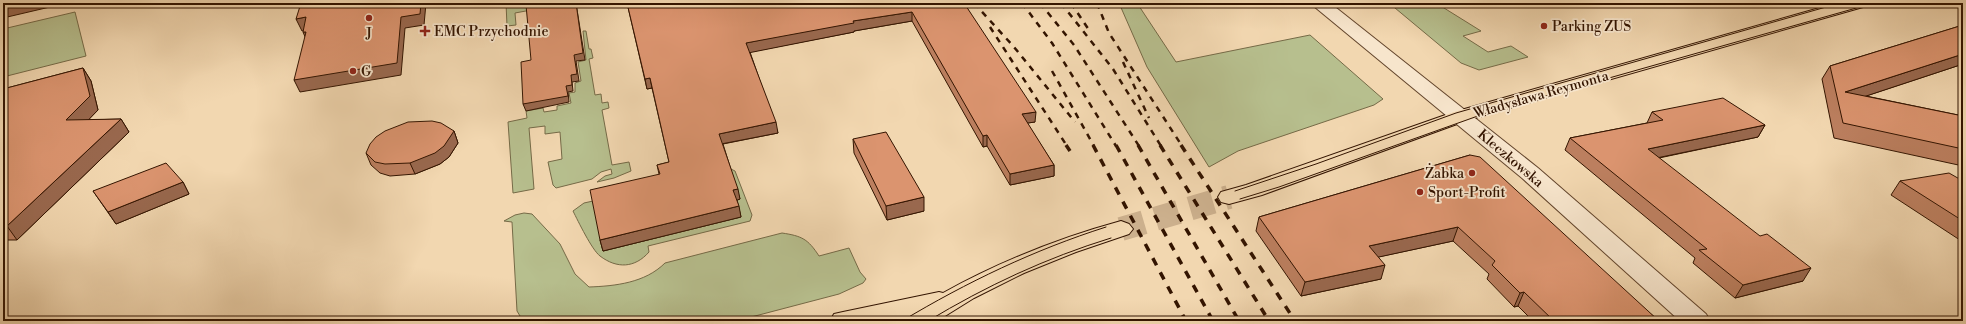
<svg xmlns="http://www.w3.org/2000/svg" width="1966" height="324" viewBox="0 0 1966 324" font-family="'Libre Bodoni',serif">
<style>
.green{fill:#b7bf8e;stroke:#756a47}
.lines{fill:none;stroke-linecap:round;stroke-linejoin:round}
.major-tunnel{stroke:#ccb08d;stroke-width:24;stroke-dasharray:24 12;stroke-linecap:butt}
.minor-casing{stroke:#63452c;stroke-width:2}
.major-casing{stroke:#331400;stroke-width:2}
.minor{fill:#f7e5cc;fill-rule:evenodd}
.major{fill:#f2d7b0;fill-rule:evenodd}
.tram{stroke:#331400;stroke-width:1}
.rail-far1{stroke:#331400;stroke-width:2.5;stroke-dasharray:6 6;stroke-linecap:butt}
.rail{stroke:#331400;stroke-width:3.5;stroke-dasharray:8 8;stroke-linecap:butt}
.wall{fill:#bc7f5f;stroke:#331400}
.shaded-wall{fill:#99684e;stroke:#331400}
.building{fill:#db946f;stroke:#331400}
.poi-dot{fill:#8f2418;stroke:#f7e5cc;stroke-width:1.5}
.labels{text-anchor:middle;stroke-width:3.5;stroke-linejoin:round;paint-order:stroke}
.poi-label{font-size:14px;fill:#331400;stroke:#f7e5cc;text-anchor:start}
.street-label{font-size:14px;fill:#331400;stroke:#f7e5cc}
</style>
<rect width="100%" height="100%" fill="#f2d7b0"/>
<filter id="stains"><feTurbulence type="fractalNoise" baseFrequency=".005" numOctaves="4"/><feColorMatrix values="0 0 0 0 .2 0 0 0 0 .09 0 0 0 0 .02 0 0 0 .5 -.17"/></filter>
<radialGradient id="worn" r=".72"><stop offset=".6" stop-color="#630" stop-opacity="0"/><stop offset="1" stop-color="#630" stop-opacity=".3"/></radialGradient>
<path class="green" d="M506,3H569L515,13L516,25L507,26Z
M1119,3H1137L1176,62L1310,35L1383,99L1374,105L1238,151L1209,167L1147,67Z
M1389,3H1436L1481,31L1463,36L1488,52L1511,46L1528,57L1479,70L1461,63Z
M75,12L86,56L3,77V29Z
M583,31H586L589,49H591L593,58L589,59L595,95L601,94L602,103L608,102L609,108L602,110L612,165L629,162L631,171L614,178L597,182L605,176L612,174L611,169L601,172L592,179L556,188L553,185L548,162L562,159L560,132L545,134V126L529,128L534,189L513,193L508,122L527,118L526,111L543,108L544,112L557,110V106L571,103L569,93L575,92V83L581,81L578,62L586,60Z
M731,169L735,171L752,215L750,221L648,246L649,252C635,268 617,269 600,256C592,250 578,221 573,211L584,203L593,201L603,251L740,217L735,201Z
M524,213L532,214L560,244L575,274L589,287C615,286 645,283 665,263L782,233C802,236 808,239 819,256L849,248L860,272L866,279L863,283L839,294L736,321H523L517,311L512,222L504,221L515,215Z"/>
<g class="lines">
<path class="major-tunnel" d="M1121,229L1229,197"/>
<defs>
<path id="minor" d="M1310,3H1330L1538,168L1706,314L1710,321H1680L1522,178Z"/>
<path id="major" d="M1837,3H1866L1863,7L1468,120L1262,195L1229,204L1221,202L1218,197L1221,192L1246,185L1454,112Z
M1121,221L1129,224L1133,229L1129,234L1076,252L1024,273L974,298L937,321H904L906,317L888,321H830L834,314L843,312L939,292L943,293C999,262 1059,238 1121,221Z"/>
</defs>
<use href="#minor" class="minor-casing"/>
<use href="#major" class="major-casing"/>
<use href="#minor" class="minor"/>
<use href="#major" class="major"/>
<path class="tram" d="M1235,191L1316,164L1456,113L1840,3
M1240,199L1279,187L1489,112L1874,3
M902,321C967,282 1034,250 1106,227
M928,321C986,286 1046,258 1111,238"/>
<path class="rail-far1" d="M974,3L1014,47L1075,122
M1022,3L1052,43L1116,146
M1040,3L1074,45L1139,146
M1061,3L1113,69L1161,146
M1071,3L1091,33
M1097,3L1109,33L1182,146
M990,27L1067,146
M1123,62L1149,118
M1052,71L1094,146"/>
<path class="rail" d="M1066,145L1070,151
M1093,145L1186,321
M1116,145L1213,321
M1138,145L1239,321
M1160,145L1269,321
M1181,145L1295,321"/>
</g>
<path class="wall" d="M627,3H964L1035,122L1027,123L1054,165V176L1010,185L987,146L983,147L912,21L854,31V32L750,52L778,133L723,144L740,199L737,200L741,217L603,251L600,240L659,174L657,165L669,162L652,88L647,89Z
M1963,25V64L1866,96L1963,116V166L1834,138L1822,79L1830,66Z
M83,68L91,81L98,110L88,120L121,119L129,132L17,240H3V89Z
M1652,112L1765,125L1758,137L1659,158L1803,281L1735,298L1693,263L1695,258L1565,150L1570,138L1647,123Z
M454,131L458,143L449,157L440,164L415,174L390,176L380,173L371,165L366,153Z
M853,139L924,211L887,220L854,153Z
M1470,155L1659,321H1533L1518,306L1514,307L1487,279L1489,274L1453,241L1378,257L1381,279L1301,296L1256,231L1259,217Z
M1900,181H1963V242L1891,195Z
M183,182L189,194L116,224L93,191Z"/>
<path class="shaded-wall" d="M3,3H67L3,18Z
M421,3H426L424,25L405,28L401,75L300,92L294,80Z
M576,3L585,60L576,61L579,81L572,82L573,91L568,92L569,102L526,111L523,104L566,86L571,75Z
M912,12V21L854,31V32L748,53L746,43L853,21Z
M306,17L311,29L302,31L296,19Z
M303,32H306L308,44Z
M1963,54V64L1839,105L1845,92Z
M83,68L91,81L98,110L75,134L66,120Z
M650,78L652,88L647,89L645,79Z
M1036,112L1035,122L1021,124L1022,114Z
M121,119L129,132L17,240L7,226Z
M776,122L778,133L721,144L719,134Z
M1765,125L1758,137L1642,161L1648,149Z
M454,131L458,143L449,157L440,164L415,174L410,163Z
M987,135V146L983,147V136Z
M1054,165V176L1010,185V174Z
M183,182L189,194L116,224L108,212Z
M738,189L740,199L735,201L733,190Z
M924,197V211L887,220L886,206Z
M739,206L741,217L603,251L600,240Z
M1458,227L1453,241L1365,260L1369,246Z
M1385,265L1381,279L1301,296L1305,282Z
M1811,268L1803,281L1735,298L1743,285Z
M1524,292L1518,306L1514,307L1520,293Z"/>
<path class="building" d="M301,3H421L420,14L401,17L397,63L294,80L306,32H303L306,17L296,19Z
M541,3H576L583,53L574,55L577,74L571,75L572,85L566,86L568,96L523,104L521,62L531,60L526,5Z
M627,3H964L1036,112L1022,114L1054,165L1010,174L987,135L983,136L912,12L853,21L854,23L746,43L776,122L719,134L738,189L733,190L739,206L600,240L590,190L660,174L657,165L669,162L650,78L645,79Z
M1963,25V54L1845,92L1963,116V149L1843,123L1830,66Z
M83,68L90,96L66,120L121,119L7,226H3V89Z
M1723,98L1765,125L1648,149L1760,236L1767,234L1811,268L1743,285L1699,250L1707,249L1570,138L1663,120L1652,112Z
M432,121L441,123L454,131L444,146L435,153L410,163L385,164L375,162L366,153L370,144L376,137L385,131L408,122Z
M886,132L924,197L886,206L853,139Z
M1470,155L1480,157L1659,321H1554L1524,292L1520,293L1492,265L1495,261L1458,227L1369,246L1385,265L1305,282L1259,217Z
M166,163L183,182L108,212L93,191Z
M1949,173L1963,181V221L1900,181Z"/>
<g class="poi-dot">
<circle cx="369" cy="18" r="4"/>
<circle cx="1544" cy="26" r="4"/>
<path d="M423 25h4v4h4v4h-4v4h-4v-4h-4v-4h4z"/>
<circle cx="353" cy="71" r="4"/>
<circle cx="1472" cy="173" r="4"/>
<circle cx="1420" cy="192" r="4"/>
</g>
<g class="labels">
<g class="poi-label">
<text x="1552" y="31">Parking ZUS</text>
<text x="434" y="36">EMC Przychodnie</text>
<text x="369" y="38" text-anchor="middle">J</text>
<text x="361" y="76">G</text>
<text x="1464" y="178" text-anchor="end">Żabka</text>
<text x="1428" y="197">Sport-Profit</text>
</g>
<g class="street-label">
<text transform="translate(1541 94) rotate(-16)" y="5">Władysława Reymonta</text>
<text transform="translate(1511 158) rotate(40)" y="5">Kleczkowska</text>
</g>
</g>
<rect width="1966" height="324" fill="none" stroke="#f2d7b0" stroke-width="16"/>
<rect x="4" y="4" width="1958" height="316" fill="none" stroke="#331400" stroke-width="2"/>
<rect x="8" y="8" width="1950" height="308" fill="none" stroke="#331400"/>
<rect width="100%" height="100%" filter="url(#stains)"/>
<rect width="100%" height="100%" fill="url(#worn)"/>
</svg>
